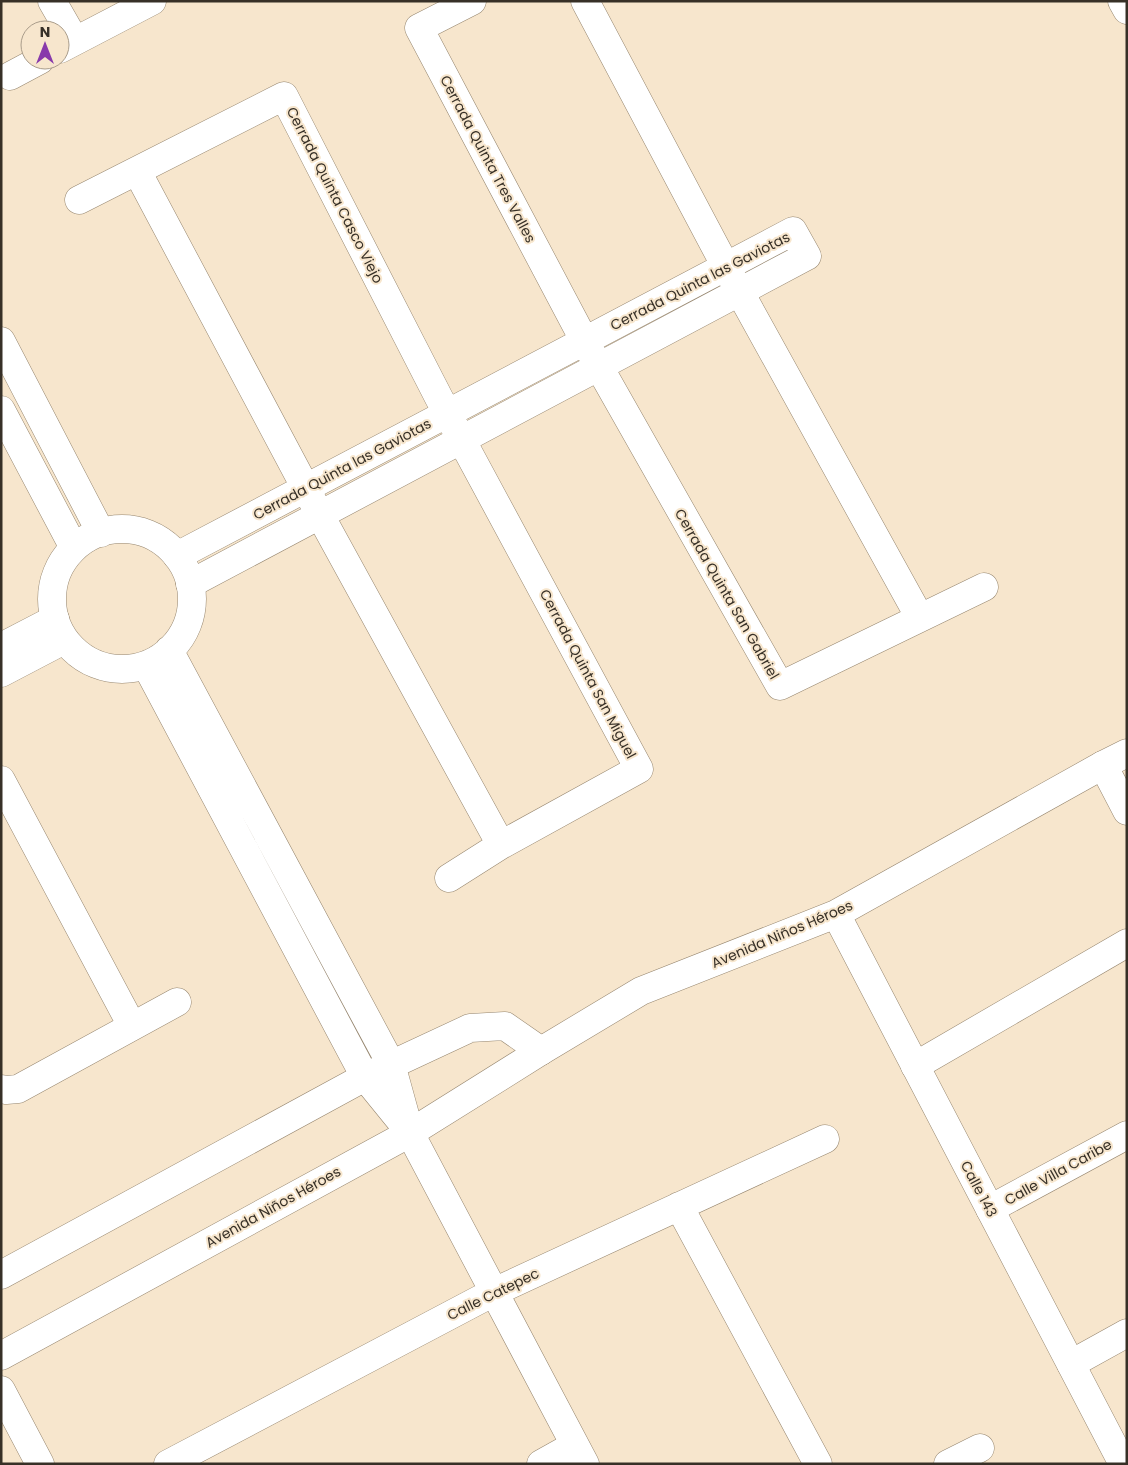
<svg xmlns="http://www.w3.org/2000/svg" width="1128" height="1465" font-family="Poppins,sans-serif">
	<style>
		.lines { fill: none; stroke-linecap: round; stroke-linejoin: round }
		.street-casing { stroke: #96866f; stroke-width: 29 }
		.secondary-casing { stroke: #96866f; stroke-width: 29 }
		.street { stroke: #fff; stroke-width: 28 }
		.secondary { stroke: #fff; stroke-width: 28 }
		.labels { text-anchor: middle; stroke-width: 4; stroke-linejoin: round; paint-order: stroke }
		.street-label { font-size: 14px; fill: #373027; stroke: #f7e6cd }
	</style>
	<rect width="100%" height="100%" fill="#f7e6cd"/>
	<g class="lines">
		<defs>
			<path id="street" d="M52,1L75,41
				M472,1L419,28L585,342L780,686L984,587
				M585,1L726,267L920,618
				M1122,1L1127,10
				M60,49L152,1
				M10,76L40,60
				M137,171L320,515L501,845
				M79,200L284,96L439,398L639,769L501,845L449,878
				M177,556L793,231L807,256L190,584
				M1,647L55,619
				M1,673L64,640
				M1103,765L1127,811
				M1,780L132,1026
				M915,1066L1127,943
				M1,1089L6,1090L18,1089L177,1002
				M410,1133L585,1464
				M679,1206L818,1464
				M990,1209L1127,1135
				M1,1275L365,1077L470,1028L505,1026L541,1051
				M1071,1364L1127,1333
				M1,1390L40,1464
				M168,1464L494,1292L825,1139
				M541,1464L575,1445
				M948,1464L980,1448"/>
			<path id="secondary" d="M1,341L101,533
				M1,410L74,548
				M52 599a70 70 0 1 1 140 0a70 70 0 1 1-140 0Z
				M169,650L391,1064L410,1133
				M146,665L365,1077L404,1125
				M836,914L1123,1464
				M1,1356L410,1133L541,1051L641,991L836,914L1103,765L1127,753"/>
		</defs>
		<use href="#street" class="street-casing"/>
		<use href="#secondary" class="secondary-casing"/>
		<use href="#street" class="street"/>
		<use href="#secondary" class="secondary"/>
	</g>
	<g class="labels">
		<g class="street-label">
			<text transform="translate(488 159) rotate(62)" y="5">Cerrada Quinta Tres Valles</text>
			<text transform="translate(335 195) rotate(63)" y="5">Cerrada Quinta Casco Viejo</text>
			<text transform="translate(700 281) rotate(-27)" y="5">Cerrada Quinta las Gaviotas</text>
			<text transform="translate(342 469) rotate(-28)" y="5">Cerrada Quinta las Gaviotas</text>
			<text transform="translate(727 594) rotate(60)" y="5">Cerrada Quinta San Gabriel</text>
			<text transform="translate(588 674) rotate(62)" y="5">Cerrada Quinta San Miguel</text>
			<text transform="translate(782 934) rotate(-23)" y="5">Avenida Niños Héroes</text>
			<text transform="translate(1058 1172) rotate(-29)" y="5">Calle Villa Caribe</text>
			<text transform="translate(979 1189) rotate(62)" y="5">Calle 143</text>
			<text transform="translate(273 1207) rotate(-29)" y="5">Avenida Niños Héroes</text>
			<text transform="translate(493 1294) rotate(-26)" y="5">Calle Catepec</text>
		</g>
	</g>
	<rect width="1128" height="1465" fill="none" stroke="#373027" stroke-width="5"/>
	<g transform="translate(45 45)"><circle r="24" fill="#f7e6cd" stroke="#aa9d8b"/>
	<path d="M0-4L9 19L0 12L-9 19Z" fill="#883aab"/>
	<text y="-8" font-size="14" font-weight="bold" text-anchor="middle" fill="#373027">N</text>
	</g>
</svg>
